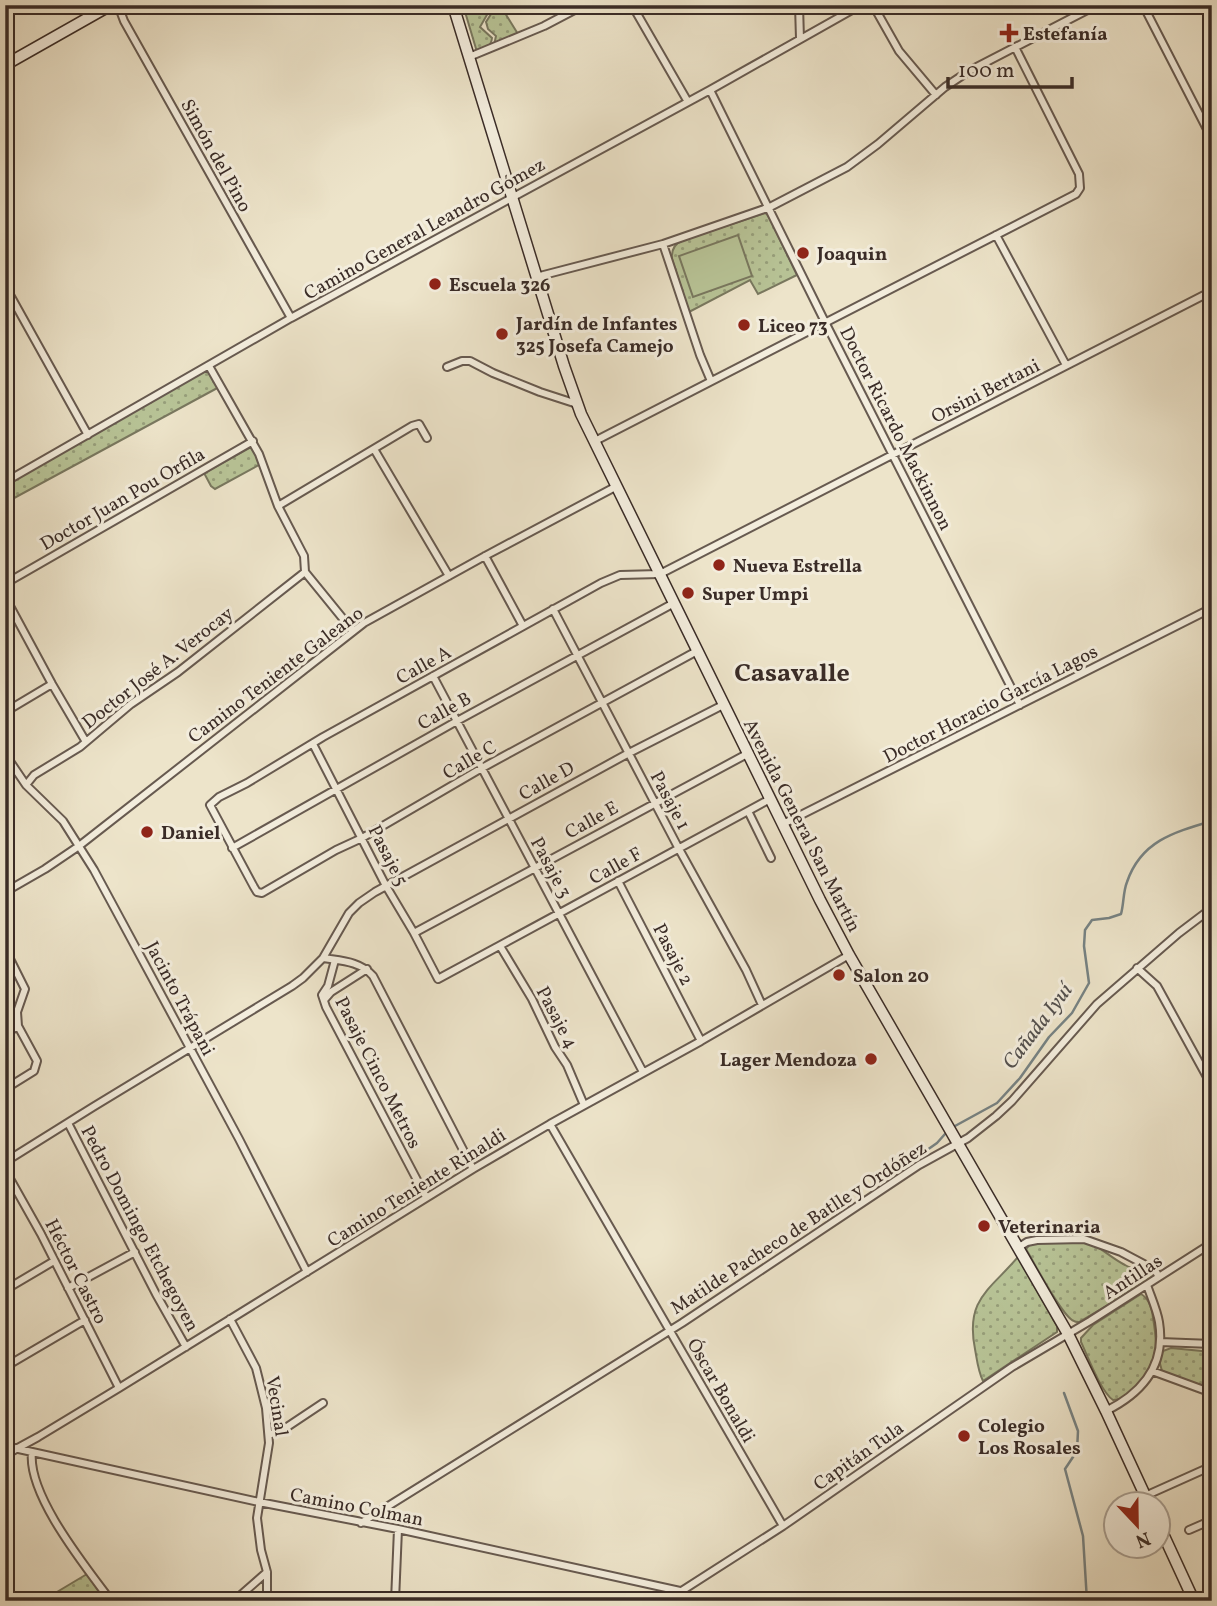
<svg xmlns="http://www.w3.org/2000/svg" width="1217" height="1606" font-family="Vollkorn,serif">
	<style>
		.grass { fill: url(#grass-dots); stroke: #79785f; stroke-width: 2 }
		.pitch { fill: #b8c497; stroke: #79785f; stroke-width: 2 }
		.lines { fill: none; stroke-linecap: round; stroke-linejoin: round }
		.stream { stroke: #768283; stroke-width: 2.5 }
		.street-casing { stroke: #675a50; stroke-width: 10 }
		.secondary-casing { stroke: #3a2c27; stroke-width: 13 }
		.street { stroke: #f3eddd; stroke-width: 6 }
		.secondary { stroke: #f3eddd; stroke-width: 10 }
		.poi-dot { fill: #8f2418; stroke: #f3eddd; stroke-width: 2.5 }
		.labels { text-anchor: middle; stroke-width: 6; stroke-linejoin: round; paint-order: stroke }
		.poi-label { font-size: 19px; font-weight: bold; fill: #3a2c27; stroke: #f3eddd; text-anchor: start }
		.street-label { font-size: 19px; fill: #3a2c27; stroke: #f3eddd }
		.water-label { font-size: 21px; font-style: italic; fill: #53504e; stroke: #f3eddd }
		.district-label { font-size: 26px; font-weight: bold; fill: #3a2c27; stroke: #f3eddd }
	</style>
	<defs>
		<pattern id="grass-dots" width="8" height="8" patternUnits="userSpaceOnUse" patternTransform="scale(1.75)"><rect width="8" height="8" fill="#b8c497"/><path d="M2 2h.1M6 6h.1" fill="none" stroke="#979f7b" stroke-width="1.8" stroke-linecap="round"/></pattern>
	</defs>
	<rect width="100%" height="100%" fill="#ede4ca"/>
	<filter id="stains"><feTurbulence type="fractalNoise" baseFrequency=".00286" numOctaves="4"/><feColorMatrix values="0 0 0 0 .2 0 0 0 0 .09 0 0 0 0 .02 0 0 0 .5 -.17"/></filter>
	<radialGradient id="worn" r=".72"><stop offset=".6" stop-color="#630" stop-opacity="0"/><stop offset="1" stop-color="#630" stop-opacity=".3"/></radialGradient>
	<path class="grass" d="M463,5H488V13L480,27L492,38C491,47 485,49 477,52Z
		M493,5H500L518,34L494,45L496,36L488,29L486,22L493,11Z
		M765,213L767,214L770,219L797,275L758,294L750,280L689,312L672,259C671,250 674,244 683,240Z
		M209,366L221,386L5,503V482Z
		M251,447L259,460V465L215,489L211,486L204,473Z
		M1087,1241C1102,1248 1111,1258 1125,1265C1133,1270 1143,1270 1152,1273L1153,1275L1152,1279L1079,1322C1077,1322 1075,1322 1074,1321C1062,1317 1034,1262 1026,1249L1031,1243Z
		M1018,1257L1057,1326V1332L983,1381C978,1371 977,1360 975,1349C965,1299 990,1290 1018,1257Z
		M1141,1294C1150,1299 1152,1309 1153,1318C1155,1329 1157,1341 1155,1352C1151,1370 1134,1399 1113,1400C1101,1392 1088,1357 1081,1342V1338L1093,1325Z
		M1171,1348L1212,1352V1390L1162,1371L1159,1360L1163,1351Z
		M87,1574L105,1601H42Z"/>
	<path class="pitch" d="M738,235L752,276L693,297L679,256Z"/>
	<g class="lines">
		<path class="stream" d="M955,1126L997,1103L1020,1078L1049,1037L1072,1013L1089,983L1084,946L1085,930L1092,920L1109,918L1121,914C1124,903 1123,892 1127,882C1141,841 1174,832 1212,821
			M910,1162L937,1143L945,1134
			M1064,1393L1078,1431L1077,1451L1065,1469L1083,1536L1087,1601"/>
		<defs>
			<path id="street" d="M118,5L124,21L291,318
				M632,5L688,102
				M799,5L800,39
				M873,5L899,51L936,95
				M1143,5L1212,139
				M469,57L544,26L584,5
				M710,90L825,322L1020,705
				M996,235L1066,365
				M663,244L700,355L711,381
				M536,277L663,244L770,207L847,167L878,144L945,87L969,71L1097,5
				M5,286L88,435
				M209,366L259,454L278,506L304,556L305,572L353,631
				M447,367L462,361H470L493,373L540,392L577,404
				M595,441L1076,194L1080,188L1079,174L1015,47
				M374,449L449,576
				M5,482L291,318L710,90L861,5
				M278,506L412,426L419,424L427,438
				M485,556L523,626
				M5,585L8,582L253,441
				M5,597L52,684L86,742
				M553,609L679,849L746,970L762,1005
				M697,651L482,768L362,838L336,850L262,893L257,892L254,887L210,805L219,797L247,783L323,737L601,583L620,575L660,574L1212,291
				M433,676L643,1072
				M5,712L52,684
				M313,744L386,886L414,933L438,979L770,799
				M5,754L26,785L63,821L94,870L239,1139L307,1272
				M26,785L34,775L80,747L131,704L178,672L305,572
				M748,811L771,858
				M783,824L1212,608
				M232,848L457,721L674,603
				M618,881L701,1041
				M5,892L45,869L79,846L364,623L485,556L617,486
				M414,933L747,754
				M500,946L532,999L555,1047L567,1065L584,1105
				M5,949L25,989L17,1012L18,1026L37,1061L34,1071L5,1089
				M323,958C341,961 360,961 373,976L473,1169
				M335,960L328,986L322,995L326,1007L426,1197
				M1137,968L1157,986L1212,1086
				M324,1000L331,992L367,969
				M5,1034L18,1026
				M68,1123L156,1294L186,1347
				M550,1124L783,1526
				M5,1162L93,1107L292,986L303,978L323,958L349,913L359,903L375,892L629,753L723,705
				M5,1170L41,1234L119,1388
				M1019,1247L1027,1242L1037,1240L1084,1239L1121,1252L1155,1270L1159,1277
				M68,1288L135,1252
				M5,1290L54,1261
				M230,1319L256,1368L266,1408L269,1443L257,1518L261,1550L267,1572V1601
				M1160,1342L1212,1344
				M10,1364L85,1320
				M1152,1371L1212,1393
				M1106,1411C1142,1393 1166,1365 1159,1322C1157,1310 1151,1297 1147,1285
				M269,1435L287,1427L323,1403
				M5,1446L259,1502L398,1529L680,1591L701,1601
				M32,1452C27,1495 86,1567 111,1601
				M5,1455L38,1437L119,1388L473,1169L550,1124L701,1041L849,955
				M1145,1496L1212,1466
				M361,1523L682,1323L919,1165L968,1138L996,1116L1012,1101L1097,1004L1179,933L1212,908
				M1189,1530L1212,1520
				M234,1601L267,1572
				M395,1601L398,1529
				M666,1601L783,1526L1012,1367L1090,1321L1212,1243"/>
			<path id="secondary" d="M453,5L564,366L581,414L820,900L849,955L1068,1334L1106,1411L1149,1504
				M5,65L111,5
				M1158,1523L1194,1601"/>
		</defs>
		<use href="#street" class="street-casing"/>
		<use href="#secondary" class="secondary-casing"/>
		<use href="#street" class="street"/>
		<use href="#secondary" class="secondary"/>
	</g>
	<g class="poi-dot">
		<path d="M1005.5 22.5h7v7h7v7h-7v7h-7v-7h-7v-7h7z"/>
		<circle cx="803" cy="253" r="7"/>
		<circle cx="435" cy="284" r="7"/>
		<circle cx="744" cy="325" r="7"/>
		<circle cx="502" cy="334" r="7"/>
		<circle cx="719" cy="565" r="7"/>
		<circle cx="688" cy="593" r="7"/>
		<circle cx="147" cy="832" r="7"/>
		<circle cx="839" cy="975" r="7"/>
		<circle cx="871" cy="1059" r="7"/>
		<circle cx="984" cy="1226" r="7"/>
		<circle cx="964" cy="1436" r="7"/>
	</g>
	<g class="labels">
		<g class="poi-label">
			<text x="1023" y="40">Estefanía</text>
			<text x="817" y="260">Joaquin</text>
			<text x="449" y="291">Escuela 326</text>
			<text x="516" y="330">Jardín de Infantes<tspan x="516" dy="22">325 Josefa Camejo</tspan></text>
			<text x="758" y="332">Liceo 73</text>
			<text x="733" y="572">Nueva Estrella</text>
			<text x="702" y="600">Super Umpi</text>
			<text x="161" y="839">Daniel</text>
			<text x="853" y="982">Salon 20</text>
			<text x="857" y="1066" text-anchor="end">Lager Mendoza</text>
			<text x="998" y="1233">Veterinaria</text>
			<text x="978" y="1432">Colegio<tspan x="978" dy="22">Los Rosales</tspan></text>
		</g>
		<g class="street-label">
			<text transform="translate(217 155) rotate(61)" y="7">Simón del Pino</text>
			<text transform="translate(424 228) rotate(-29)" y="7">Camino General Leandro Gómez</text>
			<text transform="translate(985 390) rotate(-27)" y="7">Orsini Bertani</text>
			<text transform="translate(897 428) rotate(63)" y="7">Doctor Ricardo Mackinnon</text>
			<text transform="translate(122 498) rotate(-30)" y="7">Doctor Juan Pou Orfila</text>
			<text transform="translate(423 664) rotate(-29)" y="7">Calle A</text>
			<text transform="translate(157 667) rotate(-38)" y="7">Doctor José A. Verocay</text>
			<text transform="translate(275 674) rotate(-37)" y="7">Camino Teniente Galeano</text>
			<text transform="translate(990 703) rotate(-27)" y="7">Doctor Horacio García Lagos</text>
			<text transform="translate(444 710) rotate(-29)" y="7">Calle B</text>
			<text transform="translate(469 759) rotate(-30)" y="7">Calle C</text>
			<text transform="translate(546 780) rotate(-29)" y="7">Calle D</text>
			<text transform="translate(671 800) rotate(62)" y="7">Pasaje 1</text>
			<text transform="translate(591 819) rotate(-29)" y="7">Calle E</text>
			<text transform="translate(803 825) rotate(63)" y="7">Avenida General San Martín</text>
			<text transform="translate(389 855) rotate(63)" y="7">Pasaje 5</text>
			<text transform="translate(615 865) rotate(-29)" y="7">Calle F</text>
			<text transform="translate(552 867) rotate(62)" y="7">Pasaje 3</text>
			<text transform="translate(674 954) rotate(63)" y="7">Pasaje 2</text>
			<text transform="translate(181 998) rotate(62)" y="7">Jacinto Trápani</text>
			<text transform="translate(558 1017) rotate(62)" y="7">Pasaje 4</text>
			<text transform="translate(379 1072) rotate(63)" y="7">Pasaje Cinco Metros</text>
			<text transform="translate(416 1187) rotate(-32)" y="7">Camino Teniente Rinaldi</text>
			<text transform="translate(798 1227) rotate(-33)" y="7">Matilde Pacheco de Batlle y Ordóñez</text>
			<text transform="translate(141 1228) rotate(62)" y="7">Pedro Domingo Etchegoyen</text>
			<text transform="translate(77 1271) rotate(63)" y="7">Héctor Castro</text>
			<text transform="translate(1132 1276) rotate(-33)" y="7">Antillas</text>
			<text transform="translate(722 1390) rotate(60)" y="7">Óscar Bonaldi</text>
			<text transform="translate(278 1406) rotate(81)" y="7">Vecinal</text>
			<text transform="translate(858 1455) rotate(-35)" y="7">Capitán Tula</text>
			<text transform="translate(357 1506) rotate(11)" y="7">Camino Colman</text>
		</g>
		<g class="water-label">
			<text transform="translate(1037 1026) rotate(-53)" y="7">Cañada Iyuí</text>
		</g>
		<g class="district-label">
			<text x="792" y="681">Casavalle</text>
		</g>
	</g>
	<rect width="1217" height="1606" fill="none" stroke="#ede4ca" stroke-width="28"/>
	<rect x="7" y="7" width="1203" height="1592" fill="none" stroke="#3a2c27" stroke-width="3.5"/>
	<rect x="14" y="14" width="1189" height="1578" fill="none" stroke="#3a2c27" stroke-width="2"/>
	<g transform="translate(1137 1525) rotate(158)"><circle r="33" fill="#f3eddd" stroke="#a9a094" stroke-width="2"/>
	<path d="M0-5L12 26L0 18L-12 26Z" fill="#8f2418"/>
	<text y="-10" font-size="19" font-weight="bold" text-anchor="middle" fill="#3a2c27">N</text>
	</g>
	<path d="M948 77v10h124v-10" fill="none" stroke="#3a2c27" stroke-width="3.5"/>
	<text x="958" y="77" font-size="21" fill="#3a2c27" stroke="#f3eddd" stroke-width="5" paint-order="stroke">100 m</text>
	<rect width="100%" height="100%" filter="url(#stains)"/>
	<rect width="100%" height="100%" fill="url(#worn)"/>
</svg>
